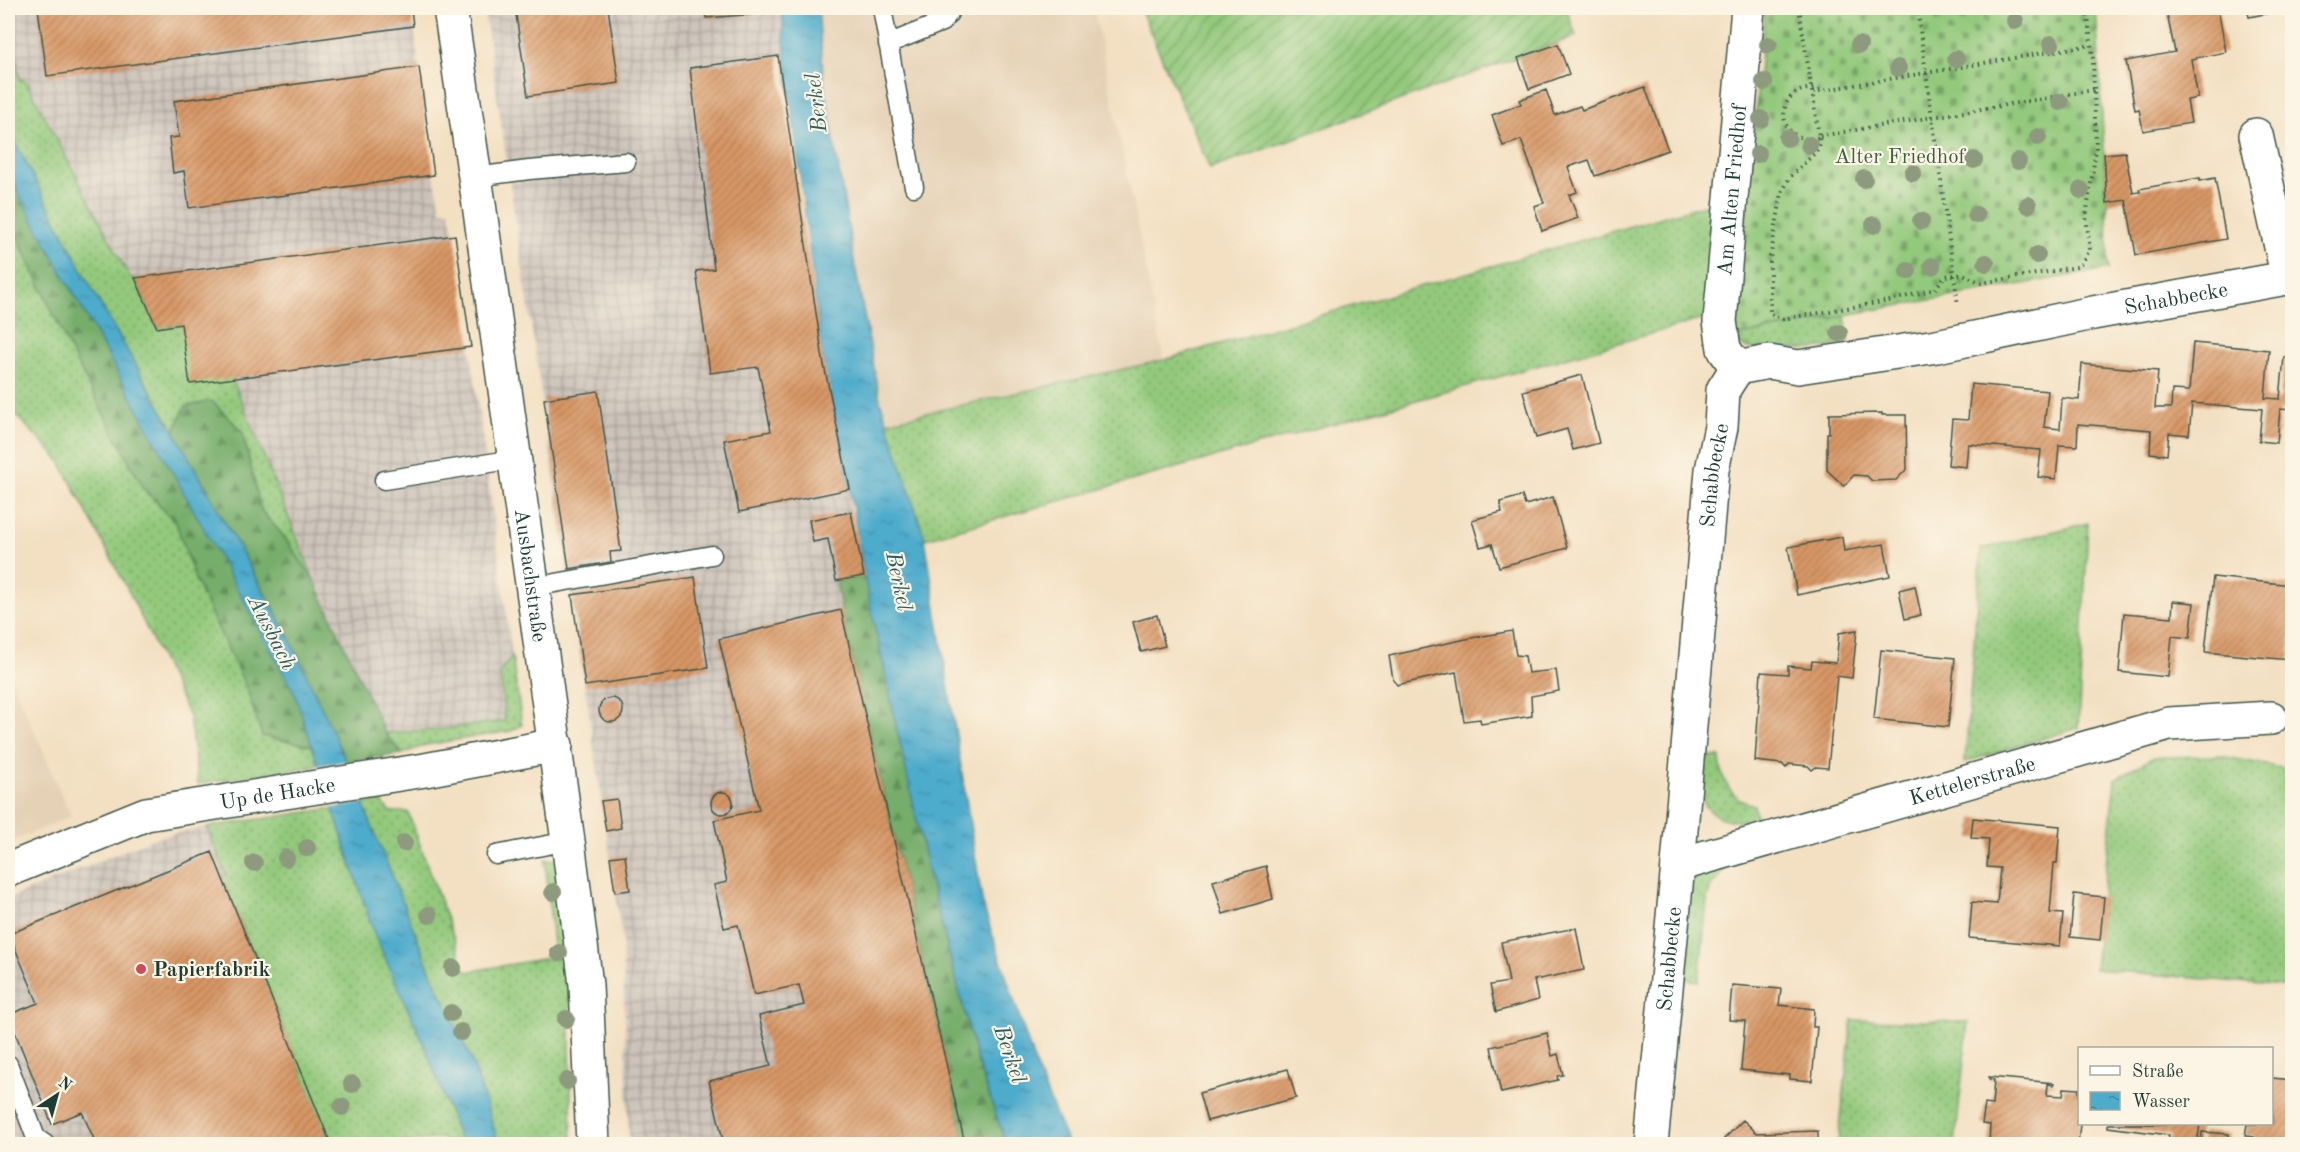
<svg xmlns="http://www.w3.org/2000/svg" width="2300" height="1152" font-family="'Old Standard TT',serif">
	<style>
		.built { fill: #e5d1b6 }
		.industrial { fill: url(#industrial-grid) }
		.grass { fill: url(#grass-dots); stroke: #598358; stroke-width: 1.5 }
		.forest { fill: url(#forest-firs); stroke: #4a7550; stroke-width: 1.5 }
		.cemetery { fill: url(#cemetery-stones); stroke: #598358; stroke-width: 1.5 }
		.garden { fill: url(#garden-furrows); stroke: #598358; stroke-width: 1.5 }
		.water { fill: url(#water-ripples); stroke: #367480; stroke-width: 1.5 }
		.pier { fill: #f3e0c2 }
		.building { fill: url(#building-hatch) }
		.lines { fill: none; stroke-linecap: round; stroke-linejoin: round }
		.lane-casing { stroke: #3f5549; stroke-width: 21 }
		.street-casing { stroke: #3f5549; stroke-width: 36 }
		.path { stroke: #3f5549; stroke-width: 4; stroke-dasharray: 1.5 4.5; stroke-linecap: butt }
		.lane { stroke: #fff; stroke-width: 18 }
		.street { stroke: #fff; stroke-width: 33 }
		.tree { fill: #8e9a7e }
		.poi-dot { fill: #d1495b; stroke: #fcf5e5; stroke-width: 2 }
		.labels { text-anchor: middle; stroke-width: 4.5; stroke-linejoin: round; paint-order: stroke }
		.park-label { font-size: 21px; fill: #3c6046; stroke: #fcf5e5 }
		.street-label { font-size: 21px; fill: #1f3d34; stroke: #fcf5e5 }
		.poi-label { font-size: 21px; font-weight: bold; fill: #1f3d34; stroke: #fcf5e5; text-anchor: start }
		.water-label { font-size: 22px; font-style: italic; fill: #2d5e62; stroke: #fcf5e5 }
	</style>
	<defs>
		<pattern id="industrial-grid" width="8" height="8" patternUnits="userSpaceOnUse" patternTransform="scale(1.5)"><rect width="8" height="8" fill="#ccc2b9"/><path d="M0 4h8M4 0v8" fill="none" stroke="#a59f97"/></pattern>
		<pattern id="grass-dots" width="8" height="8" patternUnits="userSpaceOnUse" patternTransform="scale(1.5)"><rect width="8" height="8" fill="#93c97b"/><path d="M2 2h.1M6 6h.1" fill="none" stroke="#77a466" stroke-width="1.8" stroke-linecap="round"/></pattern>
		<pattern id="forest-firs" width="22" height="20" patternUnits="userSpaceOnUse" patternTransform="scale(1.5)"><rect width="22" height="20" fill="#76ad6b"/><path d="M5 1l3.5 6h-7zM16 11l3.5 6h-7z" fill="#608e59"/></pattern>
		<pattern id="cemetery-stones" width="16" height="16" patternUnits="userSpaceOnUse" patternTransform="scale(1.5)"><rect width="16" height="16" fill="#93c97b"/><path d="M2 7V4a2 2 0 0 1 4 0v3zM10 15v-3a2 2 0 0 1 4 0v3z" fill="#77a466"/></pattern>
		<pattern id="garden-furrows" width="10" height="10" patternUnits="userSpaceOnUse" patternTransform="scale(1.5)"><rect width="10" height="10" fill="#93c97b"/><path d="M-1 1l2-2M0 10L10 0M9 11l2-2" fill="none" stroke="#77a466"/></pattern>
		<pattern id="water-ripples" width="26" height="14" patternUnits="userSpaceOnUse" patternTransform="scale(1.5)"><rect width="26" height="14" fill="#4dabcc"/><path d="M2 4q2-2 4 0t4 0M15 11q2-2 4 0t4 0" fill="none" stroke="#3f8ca6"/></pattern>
		<pattern id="building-hatch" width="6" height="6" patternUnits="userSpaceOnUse" patternTransform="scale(1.5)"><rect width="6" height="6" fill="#d89765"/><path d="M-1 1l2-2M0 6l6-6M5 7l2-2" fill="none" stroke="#af7c54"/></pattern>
	</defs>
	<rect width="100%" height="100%" fill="#fcf5e5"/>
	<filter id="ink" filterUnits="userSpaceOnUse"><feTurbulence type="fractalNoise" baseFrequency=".0167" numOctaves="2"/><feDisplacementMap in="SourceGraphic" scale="12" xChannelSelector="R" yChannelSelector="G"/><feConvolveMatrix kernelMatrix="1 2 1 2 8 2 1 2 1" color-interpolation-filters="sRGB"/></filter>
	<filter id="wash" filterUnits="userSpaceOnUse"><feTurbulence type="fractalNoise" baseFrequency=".008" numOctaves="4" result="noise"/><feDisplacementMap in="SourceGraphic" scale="24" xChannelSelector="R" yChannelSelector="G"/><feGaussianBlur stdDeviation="1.35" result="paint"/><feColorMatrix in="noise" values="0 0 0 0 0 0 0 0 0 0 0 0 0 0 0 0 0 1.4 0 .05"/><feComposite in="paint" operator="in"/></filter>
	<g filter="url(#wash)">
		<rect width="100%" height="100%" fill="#f3e0c2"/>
		<path class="built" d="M818,8H1094L1164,360L886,421L880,400L855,266L824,83Z
			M8,671L71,816L8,843Z"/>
		<path class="industrial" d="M9,8H411L434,175L441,210H449L455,235L512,656L500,672L506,721L437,730L385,733L314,580L233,378L157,328L20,80L13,43Z
			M484,8H782L785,55L778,57L823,360L850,489L851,512L864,576L836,582L841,610L971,1144H629L622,936Z
			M207,827L331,1144H8V899L155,838Z"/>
		<path class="grass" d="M12,43L20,80L26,81L130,278H135L157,328L181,324L232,378L314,580L285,538L261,510L242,431L212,402L186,406L174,431L98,300L16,144L8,122V44Z
			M1718,201L1707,318L925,539L886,422L1164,360Z
			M8,216L71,352L144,489L176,522L196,582L247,689L262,736L313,746L319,766L198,784L189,716L129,592L59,460L8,407Z
			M1845,316L1849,344L1814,349H1754C1745,348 1739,346 1735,337Z
			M2088,523L2078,728L1965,762L1981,549Z
			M512,656L522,725L511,731L426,745L402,754L385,733L437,730L505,721L500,672Z
			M1697,756L1720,757C1721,780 1729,799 1754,805L1757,821C1703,824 1698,804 1697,756Z
			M2221,756L2292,770V987L2095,969L2115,779L2154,757Z
			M381,801L390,812H408L466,972L554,957L545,859L556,860L569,996L572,1144H499L471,1058L432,975L362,804Z
			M333,808L375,936L427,1051L461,1144H450L441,1138L392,1144H331L222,877L226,875L207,827Z
			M1726,868L1711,886L1707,900L1699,981L1676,978L1693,875Z
			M1852,1020L1968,1022L1955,1144H1838Z"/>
		<path class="forest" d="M8,170L294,692L313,746L262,736L247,689L196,582L176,523L144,489L71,352L8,216Z
			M212,401L242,431L261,510L285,538L314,580L385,733L402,754L346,762L289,636L174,431L186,406Z
			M864,576L873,581L928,872L977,1060L1006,1144H965L841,610L836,581Z"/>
		<path class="cemetery" d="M1765,8H2096L2107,203L2108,269L1828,318L1735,337Z"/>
		<path class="garden" d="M1140,8H1566L1576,36L1210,169Z"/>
		<path class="water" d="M782,8H818L824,83L855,266L880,400L925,539L983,906L1036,1067L1068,1144H1006L977,1060L928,872L864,576L850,489L823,360L785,55Z
			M8,122L16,144L98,300L174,431L289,637L345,759L432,975L471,1058L499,1144H461L427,1051L375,936L294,692L22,200L8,170Z"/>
		<path class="pier" d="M349,761L365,803L330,808L316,766Z"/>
		<g id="blocks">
			<path class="building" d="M38,8H411L413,26L47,76Z
				M515,8H608L619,83L528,96Z
				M705,8H770V13L706,18Z
				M2200,8H2218L2226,52L2191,59L2198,98L2187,100L2191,123L2143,131L2139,109L2135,110L2126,61L2175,52L2167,14Z
				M2247,8H2290V9L2249,17Z
				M1558,44L1569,74L1529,89L1518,58Z
				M778,56L823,360L850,489L739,512L724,440L771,431L758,367L710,373L696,271L714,269L690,68Z
				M419,67L434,175L189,208L184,171L173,173L169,138L179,137L174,101Z
				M1645,87L1668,150L1595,176L1589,160L1568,167L1577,192L1569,195L1578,218L1542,231L1534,206L1544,203L1521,140L1503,146L1492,115L1521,104L1519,100L1546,90L1555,115L1580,106L1582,110Z
				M2125,152L2133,193L2140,192L2139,189L2200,178V181L2215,178L2226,239L2136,255L2126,200L2107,203L2104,154Z
				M455,235L471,347L190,384L181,324L157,328L135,278Z
				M2193,343L2269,350L2265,398L2280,399L2284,357L2292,358V410L2280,409L2277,443L2259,441L2262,409L2192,403L2189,435L2169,433L2167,455L2150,453L2151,430L2078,424L2077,446L2059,445L2056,479L2038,477L2041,450L1968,444L1966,467L1948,465L1952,419L1968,420L1971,384L2048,391L2044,427L2060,429L2062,398L2079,400L2082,364L2158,371L2155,408H2171L2172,390L2189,391Z
				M1582,375L1599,443L1573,450L1567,429L1536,438L1523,391Z
				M598,391L621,551L610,552L611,562L569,569L544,399Z
				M1882,413V415H1906L1907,469L1896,480L1872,481L1867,476L1854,475L1844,486L1827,470V433H1829V414Z
				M1522,496L1525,505L1553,497L1567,548L1499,567L1492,544L1480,547L1472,520L1502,512L1500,502Z
				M851,512L864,576L836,581L828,539L813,542L809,520Z
				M1842,537L1844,551L1884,544L1890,576L1797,595L1788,547Z
				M695,577L708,668L585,686L572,595Z
				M2213,577L2292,585L2290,660L2205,652Z
				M1915,586L1921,615L1905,619L1899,590Z
				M2173,601L2194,603L2190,638L2172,636L2168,677L2119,672L2124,613L2172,617Z
				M841,610L885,802L965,1144H724L709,1081L771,1066L759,1016L804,1005L799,985L754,995L738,925L724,928L714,885L727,882L714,820L759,810L719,639Z
				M1157,615L1165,646L1141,652L1133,622Z
				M1857,630L1852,678L1837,676L1828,768L1816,767L1812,770L1808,766L1789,764L1786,768L1782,764L1755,761L1761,672L1788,674V666L1811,668L1812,661L1836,663L1839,633Z
				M1512,631L1516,655L1525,656L1528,673L1556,670L1559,691L1531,696L1532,716L1481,724L1480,719L1464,721L1456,672L1397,685L1393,679L1389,656L1466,639Z
				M1881,650L1955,658L1948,727L1874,719Z
				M599 710a12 12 0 1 1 24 0a12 12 0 1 1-24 0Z
				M711 803a11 11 0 1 1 22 0a11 11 0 1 1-22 0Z
				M617,799L621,828L606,831L601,801Z
				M1973,818L2060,826L2057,863H2054L2050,913L2063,914L2060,946L1969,938L1972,902L1997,904L2000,868L1987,867L1989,839L1971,838Z
				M212,852L222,877L331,1144H96L82,1112L52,1124L8,1015L38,1003L9,934Z
				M625,855L630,890L615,892L610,857Z
				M1266,866L1273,899L1223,914L1213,881Z
				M2074,894L2104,897L2100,940L2070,937Z
				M1576,928L1584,970L1534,980L1538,1000L1496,1012L1490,985L1509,982L1501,942Z
				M1732,985L1781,989L1779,1005L1814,1009L1813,1027H1817L1812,1081L1790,1079V1075L1741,1070L1745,1021L1729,1020Z
				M1547,1033L1552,1056L1558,1054L1563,1075L1557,1076L1558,1080L1501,1093L1491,1047Z
				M1288,1069L1296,1098L1207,1121L1199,1093Z
				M1989,1077L2054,1083L2053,1085L2048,1084L2047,1095L2063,1096L2064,1088L2079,1089L2080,1124L2078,1144H1989L1990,1125L1982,1124L1985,1104L1992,1105L1994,1080L1989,1079Z
				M2272,1078L2292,1080V1144H2254V1137L2245,1136L2247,1124H2272Z
				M1743,1120L1757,1133L1818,1131V1144H1725L1724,1139Z
				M2108,1124H2200L2197,1144H2168L2169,1135L2108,1127Z
				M2202,1132L2229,1134L2228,1144H2201Z"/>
		</g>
	</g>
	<g filter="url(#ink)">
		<use href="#blocks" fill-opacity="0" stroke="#3f5549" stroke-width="1.5"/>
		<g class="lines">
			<defs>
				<path id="lane" d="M882,8L914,187
					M888,44L942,22L949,13L947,8
					M475,177L529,170L626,162
					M384,480L515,459
					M533,587L712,555
					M496,855L568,841
					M8,1064L36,1138L45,1144"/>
				<g id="street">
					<path id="s1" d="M450,8L479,204L568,841L586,985L593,1144"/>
					<path d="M2256,135L2288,278"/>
					<path id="s2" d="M1737,368L1724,349L1720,321L1748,8"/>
					<path id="s3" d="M1678,865L2169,724L2271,718"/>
					<path id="s4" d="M8,870L146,814L425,770L556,745"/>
					<path id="s5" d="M1651,1144L1678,865L1712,470L1721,427L1723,390L1737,368L1769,362L1798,367L1937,346L2093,313L2292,277"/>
				</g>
			</defs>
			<use href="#lane" class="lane-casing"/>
			<use href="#street" class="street-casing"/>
			<path class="path" d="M1799,8L1820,143L1818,150L1790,177L1782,192L1770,259V314L1783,319L1889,301L1935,289L1945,276L1963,274L1981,283L2077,267L2082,263L2090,250L2086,217L2096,149L2093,60L2088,17L2083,8
				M1917,8L1958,305
				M1813,88C1806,89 1800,90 1794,94C1779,105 1781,131 1800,137C1806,140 1813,138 1820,138
				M1813,92L2091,45
				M1820,136L2094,90"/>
			<use href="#lane" class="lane"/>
			<use href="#street" class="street"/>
		</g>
		<g class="tree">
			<circle cx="2015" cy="21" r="9"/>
			<circle cx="2051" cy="44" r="9"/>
			<circle cx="1768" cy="45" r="9"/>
			<circle cx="1859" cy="45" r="9"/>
			<circle cx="1956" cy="59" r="9"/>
			<circle cx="1898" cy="68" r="9"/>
			<circle cx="1764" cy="82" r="9"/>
			<circle cx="2060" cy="102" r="9"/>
			<circle cx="1761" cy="119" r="9"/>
			<circle cx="2038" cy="137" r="9"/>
			<circle cx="1787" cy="138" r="9"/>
			<circle cx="1809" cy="145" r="9"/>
			<circle cx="1758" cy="154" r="9"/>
			<circle cx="1974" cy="160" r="9"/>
			<circle cx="2018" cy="161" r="9"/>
			<circle cx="1913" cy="173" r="9"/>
			<circle cx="1864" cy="179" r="9"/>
			<circle cx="2081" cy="190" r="9"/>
			<circle cx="2028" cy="205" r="9"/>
			<circle cx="1976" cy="215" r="9"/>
			<circle cx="1921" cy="221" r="9"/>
			<circle cx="1874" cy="225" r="9"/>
			<circle cx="2037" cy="255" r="9"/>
			<circle cx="1986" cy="263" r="9"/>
			<circle cx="1932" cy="266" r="9"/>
			<circle cx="1908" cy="271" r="9"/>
			<circle cx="1839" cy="333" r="9"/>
			<circle cx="404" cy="843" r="9"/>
			<circle cx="307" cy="848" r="9"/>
			<circle cx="286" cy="858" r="9"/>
			<circle cx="254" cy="863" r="9"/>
			<circle cx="553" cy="892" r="9"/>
			<circle cx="429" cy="915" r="9"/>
			<circle cx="559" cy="953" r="9"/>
			<circle cx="453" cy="968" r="9"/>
			<circle cx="451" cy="1013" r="9"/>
			<circle cx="566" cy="1019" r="9"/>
			<circle cx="461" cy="1032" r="9"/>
			<circle cx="567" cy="1081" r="9"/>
			<circle cx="352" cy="1084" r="9"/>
			<circle cx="342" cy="1107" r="9"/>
		</g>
	</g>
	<circle class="poi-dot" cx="141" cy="969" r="6"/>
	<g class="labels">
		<g class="park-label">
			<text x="1900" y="163">Alter Friedhof</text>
		</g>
		<g class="street-label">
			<text dy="7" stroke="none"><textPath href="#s2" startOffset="183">Am Alten Friedhof</textPath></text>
			<text dy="7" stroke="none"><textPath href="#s5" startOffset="1230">Schabbecke</textPath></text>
			<text dy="7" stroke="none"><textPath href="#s5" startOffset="672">Schabbecke</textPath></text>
			<text dy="7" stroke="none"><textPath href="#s1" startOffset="573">Ausbachstraße</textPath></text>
			<text dy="7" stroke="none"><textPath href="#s3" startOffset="306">Kettelerstraße</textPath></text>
			<text dy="7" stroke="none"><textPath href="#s4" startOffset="282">Up de Hacke</textPath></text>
			<text dy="7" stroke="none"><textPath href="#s5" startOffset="186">Schabbecke</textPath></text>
		</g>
		<g class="poi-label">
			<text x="153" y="976">Papierfabrik</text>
		</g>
		<g class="water-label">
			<text transform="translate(815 103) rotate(-97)" y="8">Berkel</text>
			<text transform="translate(900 581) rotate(78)" y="8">Berkel</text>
			<text transform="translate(273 632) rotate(63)" y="8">Ausbach</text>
			<text transform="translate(1011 1054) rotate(71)" y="8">Berkel</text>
		</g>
	</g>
	<rect width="2300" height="1152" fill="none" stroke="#fcf5e5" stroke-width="30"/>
	<rect x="2078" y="1047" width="195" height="78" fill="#fcf5e5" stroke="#a4ab9e" stroke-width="1.5"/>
	<rect x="2090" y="1066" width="30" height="9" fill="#ffffff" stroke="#a4ab9e" stroke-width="1.5"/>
	<text x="2132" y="1077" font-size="18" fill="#1f3d34">Straße</text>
	<rect x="2090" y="1092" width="30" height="18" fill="url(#water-ripples)" stroke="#a4ab9e" stroke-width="1.5"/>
	<text x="2132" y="1107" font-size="18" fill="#1f3d34">Wasser</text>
	<g transform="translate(57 1095) rotate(36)" stroke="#fcf5e5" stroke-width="4.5" paint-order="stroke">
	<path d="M0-4.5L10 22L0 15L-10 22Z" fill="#1f3d34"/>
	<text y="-9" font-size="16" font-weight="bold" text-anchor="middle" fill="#1f3d34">N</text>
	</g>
</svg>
